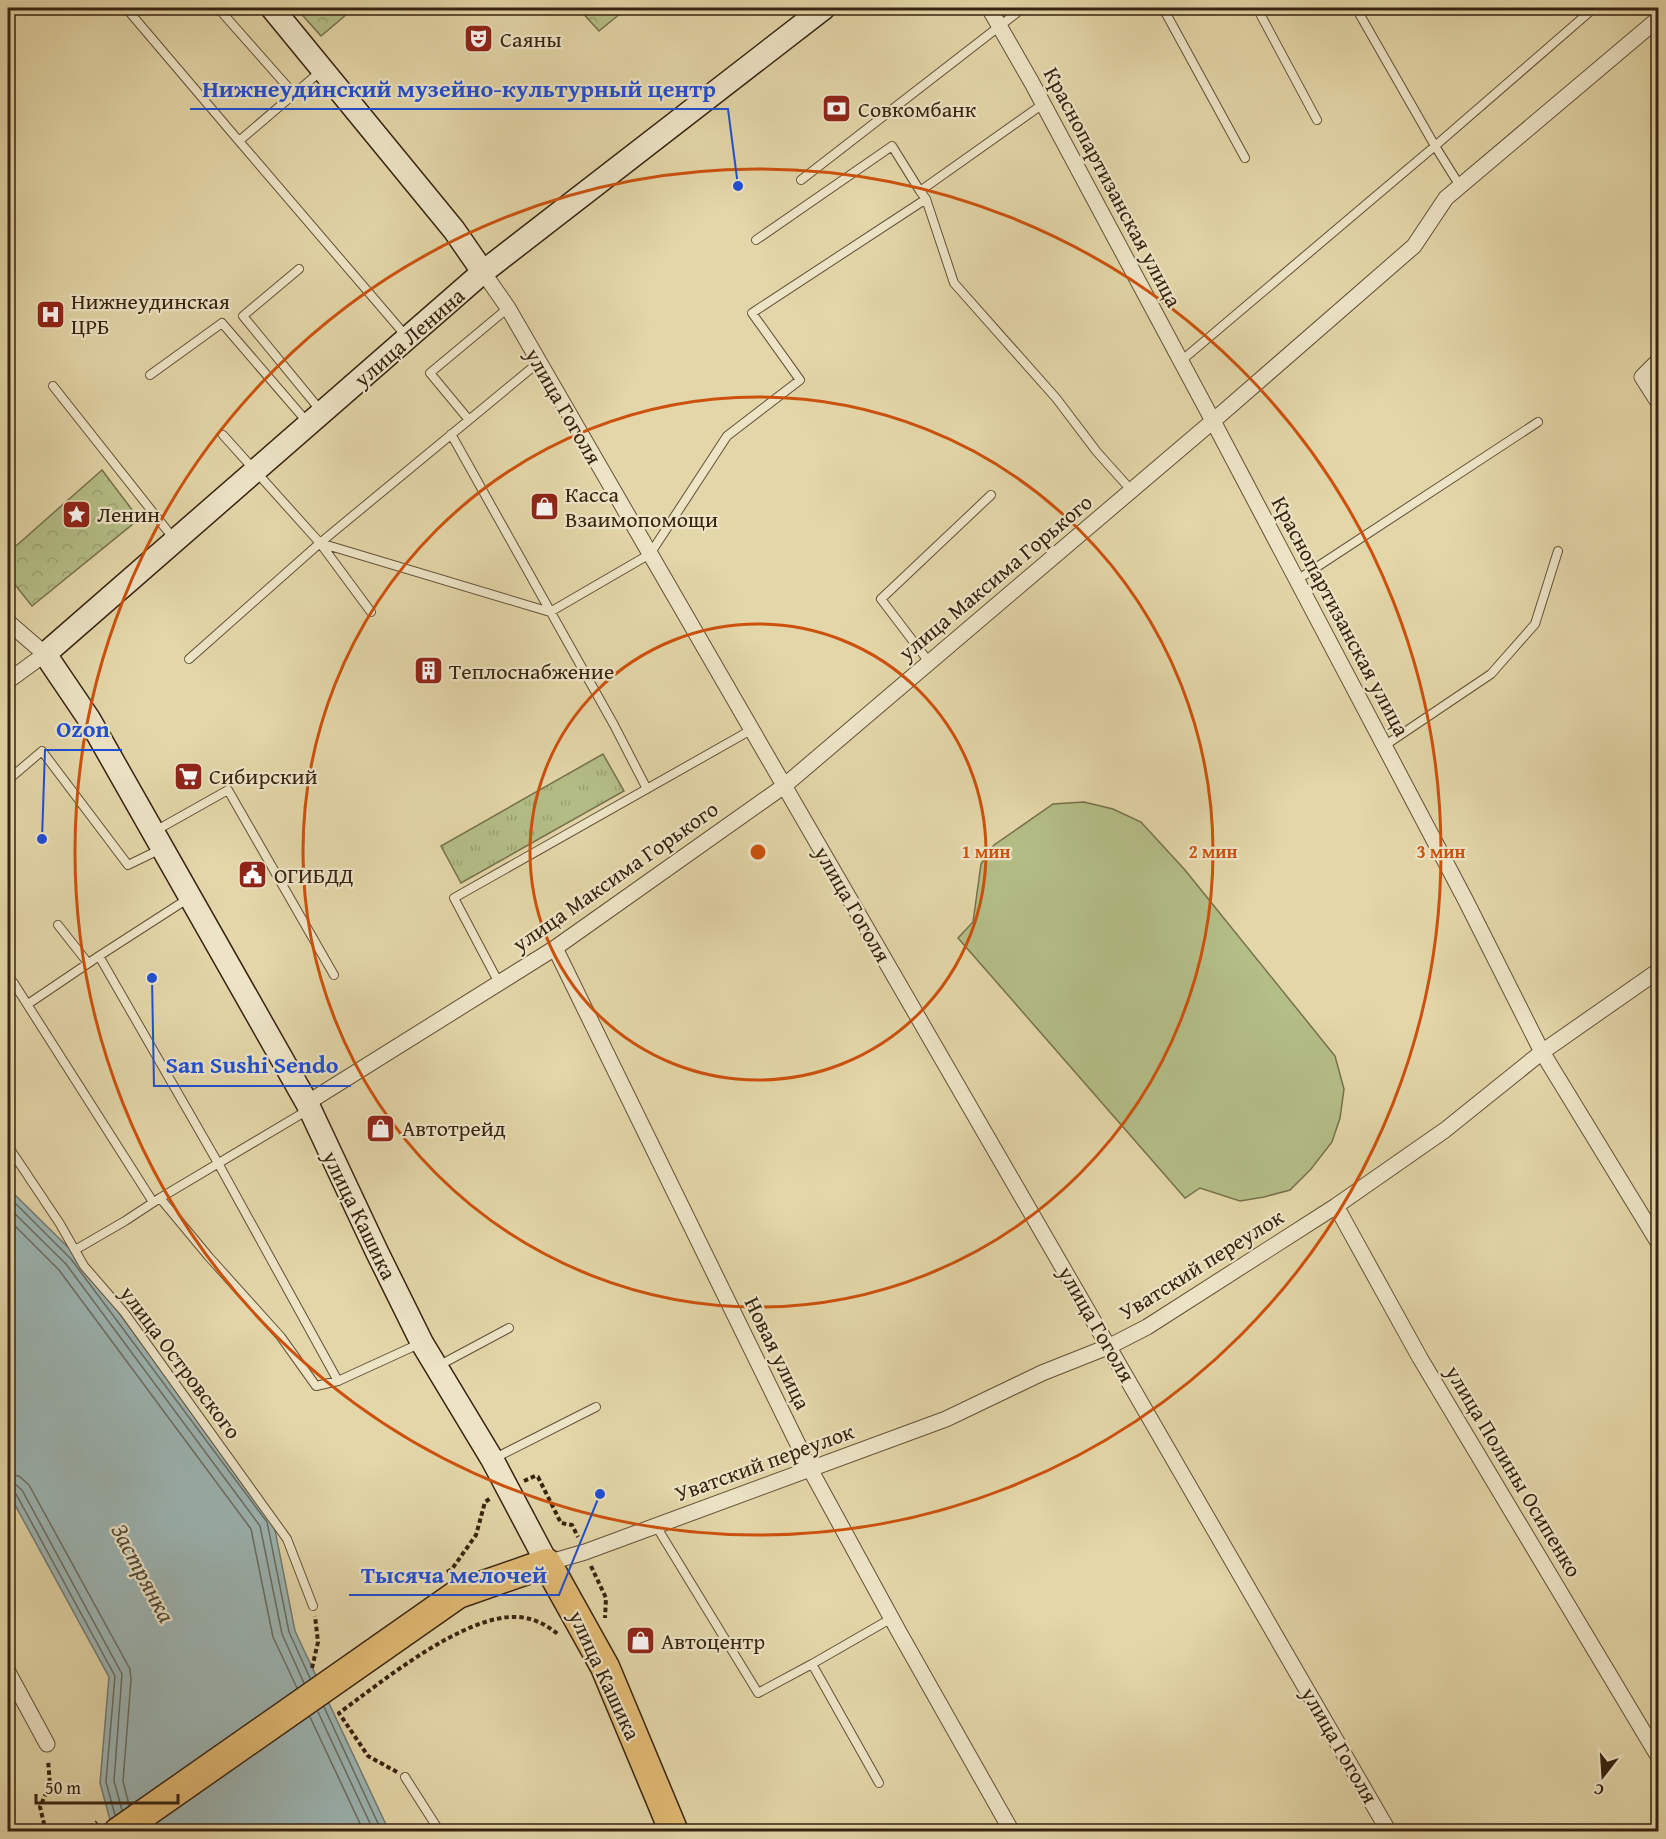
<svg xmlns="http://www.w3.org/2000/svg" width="1666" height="1839" font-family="'Gentium Book Plus',serif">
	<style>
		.grass { fill: url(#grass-tufts); stroke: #76704c; stroke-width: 1.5 }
		.park { fill: url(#park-crowns); stroke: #76704c; stroke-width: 1.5 }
		.pitch { fill: #b4be87; stroke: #76704c; stroke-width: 1.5 }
		.water { fill: #9cb6b5; stroke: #747b73; stroke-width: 1.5 }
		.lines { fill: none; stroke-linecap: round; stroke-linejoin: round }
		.shore { stroke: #6a6c62; stroke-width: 1.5 }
		.lane-casing { stroke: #625036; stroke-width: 10 }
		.street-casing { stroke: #625036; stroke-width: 17 }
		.secondary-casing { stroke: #372310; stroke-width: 25 }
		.highway-casing { stroke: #372310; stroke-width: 31 }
		.path { stroke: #372310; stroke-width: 4; stroke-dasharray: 4.5 3; stroke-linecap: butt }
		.lane { stroke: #ede4c6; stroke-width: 8 }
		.street { stroke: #ede4c6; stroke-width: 15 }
		.secondary { stroke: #ede4c6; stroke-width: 22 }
		.highway { stroke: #e2bb74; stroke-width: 28 }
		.ring { fill: none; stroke: #cd510d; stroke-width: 3 }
		.labels { text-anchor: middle; stroke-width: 4.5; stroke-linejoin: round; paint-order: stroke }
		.poi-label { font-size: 22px; fill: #372310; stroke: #ede4c6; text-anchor: start }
		.street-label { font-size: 22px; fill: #372310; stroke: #ede4c6 }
		.water-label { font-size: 24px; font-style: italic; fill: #504839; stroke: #ede4c6 }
		.centre { fill: #cd510d; stroke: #ede4c6; stroke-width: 3 }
		.ring-label { font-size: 18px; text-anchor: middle; font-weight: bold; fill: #cd510d; stroke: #ede4c6; stroke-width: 4.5; stroke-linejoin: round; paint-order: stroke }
		.leader { fill: none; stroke: #1d4ed8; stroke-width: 2 }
		.callout-dot { fill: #1d4ed8; stroke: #ede4c6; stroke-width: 2 }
		.callout-label { font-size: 24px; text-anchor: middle; font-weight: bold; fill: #1d4ed8; stroke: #ede4c6; stroke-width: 4.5; stroke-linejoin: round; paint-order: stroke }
	</style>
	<defs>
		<pattern id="grass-tufts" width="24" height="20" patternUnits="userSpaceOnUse" patternTransform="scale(1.5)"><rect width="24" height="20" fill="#b4be87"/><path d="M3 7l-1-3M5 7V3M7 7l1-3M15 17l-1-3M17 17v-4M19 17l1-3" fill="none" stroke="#9ba374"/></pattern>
		<pattern id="park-crowns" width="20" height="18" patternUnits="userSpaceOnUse" patternTransform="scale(1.5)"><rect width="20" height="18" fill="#b4be87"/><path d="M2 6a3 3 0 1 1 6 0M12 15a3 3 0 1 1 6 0" fill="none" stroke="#9ba374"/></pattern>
	</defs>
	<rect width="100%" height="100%" fill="#e3d6a8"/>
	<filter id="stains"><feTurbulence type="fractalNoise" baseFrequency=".00333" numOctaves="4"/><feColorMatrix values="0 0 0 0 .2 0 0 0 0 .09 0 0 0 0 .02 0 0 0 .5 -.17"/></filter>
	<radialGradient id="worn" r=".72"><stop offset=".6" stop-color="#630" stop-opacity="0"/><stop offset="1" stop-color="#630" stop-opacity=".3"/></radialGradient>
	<path class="grass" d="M603,754L624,791L461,883L441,846Z"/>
	<path class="park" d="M296,8H354L321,36Z
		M578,8H627L599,31Z
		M102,470L139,519L32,606L8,576V553Z"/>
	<path class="pitch" d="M1084,802L1113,809L1141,822L1185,870L1335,1056L1344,1089L1340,1118L1332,1142L1311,1169L1290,1190L1264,1197L1240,1201L1200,1188L1185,1198L958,938L973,922L981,864L994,845L1053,804Z"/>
	<path class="water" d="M8,1188L76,1255L273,1520L295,1631L389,1831H113L100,1783L109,1677L8,1492Z"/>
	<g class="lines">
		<path class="shore" d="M8,1196L71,1259L267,1522L289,1632L310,1678
			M8,1207L66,1264L260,1526L282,1634L304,1683
			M8,1219L59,1270L251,1529L273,1637L297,1688
			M8,1474L19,1476L29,1485L130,1669L131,1680L123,1781L129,1805
			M8,1483L15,1484L22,1490L122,1674L114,1781L122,1810
			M8,1490L16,1494L115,1676L106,1782L115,1815
			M324,1707L382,1832
			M318,1712L374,1832
			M310,1717L364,1832"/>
		<defs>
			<path id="lane" d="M126,8L239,141L321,71
				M218,8L294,94
				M798,8L807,19
				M1163,8L1245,158
				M1257,8L1317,120
				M1356,8L1435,146L1460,186
				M239,141L406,336
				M801,180L1023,8
				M926,199L954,283L1056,398L1097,452L1131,490
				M756,240L892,146L920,191
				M299,269L243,316L321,411
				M1181,361L1435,146L1594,8
				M150,375L222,323L308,423
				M53,386L174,539
				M469,420L430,373L508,308
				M451,434L614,725L647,789
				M223,435L320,543L539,362
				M320,543L550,612L650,554L727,436L800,380L752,313L926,199L920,191L1043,104
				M320,543L371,612
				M1297,580L1538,422
				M189,659L320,543
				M929,662L881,599L991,495
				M1384,746L1491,674L1535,624L1558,551
				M8,780L42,751L128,865L161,849
				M155,831L228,790L334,975
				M58,925L88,963
				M99,956L189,898
				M499,983L454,898L751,730
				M8,986L13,982L153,1202
				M28,1004L99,956L218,1163L338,1381
				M8,1146L60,1224L84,1266L124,1312L287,1539L313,1606
				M160,1198L308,1110
				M75,1250L125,1221L160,1198L209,1257L281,1337L316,1386L338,1381L421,1343
				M438,1366L509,1328
				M493,1459L596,1407
				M656,1526L758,1693L812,1664
				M405,1777L440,1832
				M879,1783L812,1664L892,1618"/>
			<path id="street" d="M989,8L1032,83L1213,421L1465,899L1542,1052L1658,1242
				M483,272L508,308L1389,1832
				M1658,361L1642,377L1658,402
				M8,622L45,654L8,681
				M555,948L810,1469L899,1632L1012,1832
				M307,1103L555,948L784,786L1213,421L1414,246L1446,198L1658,19
				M1336,1206L1420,1358L1658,1756
				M547,1563L585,1552L946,1419L1042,1373L1110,1346L1147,1327L1336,1206L1445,1130L1542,1052L1658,971
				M8,1672L47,1744"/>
			<path id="secondary" d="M272,8L454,230L483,272
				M547,1563L492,1459L422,1343L377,1252L307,1103L89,719L45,654L483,272L824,8"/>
			<path id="highway" d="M118,1832L458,1594L547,1563L605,1667L674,1832"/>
		</defs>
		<use href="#lane" class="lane-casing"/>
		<use href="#street" class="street-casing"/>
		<use href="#secondary" class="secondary-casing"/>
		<use href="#highway" class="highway-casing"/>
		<path class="path" d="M524,1481L535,1476L538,1477L561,1523L572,1525L578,1537
			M591,1566L606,1598L605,1618
			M447,1572L452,1569L476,1535L485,1502L491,1498
			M312,1668L318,1642L315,1616
			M397,1772L368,1756L339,1713C383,1681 464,1614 518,1617C534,1618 547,1625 559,1635
			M46,1832L40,1807L50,1784L48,1760
			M84,1832L97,1822"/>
		<use href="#lane" class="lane"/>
		<use href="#street" class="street"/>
		<use href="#secondary" class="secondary"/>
		<use href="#highway" class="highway"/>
	</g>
	<g class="ring">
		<circle cx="758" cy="852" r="228"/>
		<circle cx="758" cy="852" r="455"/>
		<circle cx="758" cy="852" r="683"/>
	</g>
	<defs>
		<symbol id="theatre-square" viewBox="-11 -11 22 22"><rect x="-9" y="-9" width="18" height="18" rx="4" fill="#8f2418" stroke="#ede4c6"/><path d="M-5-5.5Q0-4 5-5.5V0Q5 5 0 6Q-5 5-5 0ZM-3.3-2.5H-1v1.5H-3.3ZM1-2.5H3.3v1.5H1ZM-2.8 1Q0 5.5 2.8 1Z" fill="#fff"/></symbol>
		<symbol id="bank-square" viewBox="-11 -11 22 22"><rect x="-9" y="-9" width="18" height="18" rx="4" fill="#8f2418" stroke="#ede4c6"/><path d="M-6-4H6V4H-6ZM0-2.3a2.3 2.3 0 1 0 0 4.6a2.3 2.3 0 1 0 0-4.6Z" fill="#fff"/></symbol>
		<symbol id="hospital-square" viewBox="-11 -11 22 22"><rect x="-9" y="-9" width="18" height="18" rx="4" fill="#8f2418" stroke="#ede4c6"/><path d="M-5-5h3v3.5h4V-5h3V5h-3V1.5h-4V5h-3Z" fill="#fff"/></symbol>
		<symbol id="shop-square" viewBox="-11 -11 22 22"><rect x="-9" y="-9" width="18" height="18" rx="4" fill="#8f2418" stroke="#ede4c6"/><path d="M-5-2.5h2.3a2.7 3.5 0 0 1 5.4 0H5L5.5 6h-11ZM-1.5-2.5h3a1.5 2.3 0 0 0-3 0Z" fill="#fff"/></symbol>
		<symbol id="sight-square" viewBox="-11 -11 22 22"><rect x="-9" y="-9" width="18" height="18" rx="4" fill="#8f2418" stroke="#ede4c6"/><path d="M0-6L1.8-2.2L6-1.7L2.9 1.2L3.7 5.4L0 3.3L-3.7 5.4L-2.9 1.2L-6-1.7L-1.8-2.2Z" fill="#fff"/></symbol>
		<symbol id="building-square" viewBox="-11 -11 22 22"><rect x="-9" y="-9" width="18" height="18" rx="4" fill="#8f2418" stroke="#ede4c6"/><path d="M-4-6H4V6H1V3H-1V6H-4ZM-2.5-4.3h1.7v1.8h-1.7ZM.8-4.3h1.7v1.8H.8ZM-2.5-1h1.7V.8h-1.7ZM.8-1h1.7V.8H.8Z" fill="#fff"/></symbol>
		<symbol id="supermarket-square" viewBox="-11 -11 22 22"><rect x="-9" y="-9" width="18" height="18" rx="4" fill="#8f2418" stroke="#ede4c6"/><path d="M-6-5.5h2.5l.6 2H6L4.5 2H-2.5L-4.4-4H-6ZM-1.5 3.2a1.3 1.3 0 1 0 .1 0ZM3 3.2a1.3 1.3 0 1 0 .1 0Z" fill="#fff"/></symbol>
		<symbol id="civic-square" viewBox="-11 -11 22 22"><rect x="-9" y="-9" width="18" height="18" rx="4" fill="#8f2418" stroke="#ede4c6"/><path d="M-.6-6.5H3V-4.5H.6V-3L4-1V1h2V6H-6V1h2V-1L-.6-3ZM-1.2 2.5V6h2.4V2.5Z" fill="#fff"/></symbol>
	</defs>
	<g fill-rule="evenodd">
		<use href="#theatre-square" x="462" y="22" width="33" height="33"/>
		<use href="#bank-square" x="820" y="92" width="33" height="33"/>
		<use href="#hospital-square" x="34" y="298" width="33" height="33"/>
		<use href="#shop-square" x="528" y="490" width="33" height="33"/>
		<use href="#sight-square" x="60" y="498" width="33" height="33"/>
		<use href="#building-square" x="412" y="654" width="33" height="33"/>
		<use href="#supermarket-square" x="172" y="760" width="33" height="33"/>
		<use href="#civic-square" x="236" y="858" width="33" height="33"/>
		<use href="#shop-square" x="364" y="1112" width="33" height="33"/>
		<use href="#shop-square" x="624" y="1624" width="33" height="33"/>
	</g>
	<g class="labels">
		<g class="poi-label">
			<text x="500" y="47">Саяны</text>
			<text x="858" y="117">Совкомбанк</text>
			<text x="71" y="309">Нижнеудинская<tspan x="71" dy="25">ЦРБ</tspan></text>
			<text x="565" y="502">Касса<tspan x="565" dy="25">Взаимопомощи</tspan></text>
			<text x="97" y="522">Ленин</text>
			<text x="449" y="679">Теплоснабжение</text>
			<text x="209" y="784">Сибирский</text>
			<text x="274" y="883">ОГИБДД</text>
			<text x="402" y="1136">Автотрейд</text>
			<text x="661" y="1649">Автоцентр</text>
		</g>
		<g class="street-label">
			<text transform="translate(1113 187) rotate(62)" y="8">Краснопартизанская улица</text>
			<text transform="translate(409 337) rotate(-41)" y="8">улица Ленина</text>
			<text transform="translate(564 406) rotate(60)" y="8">улица Гоголя</text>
			<text transform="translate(995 577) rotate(-40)" y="8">улица Максима Горького</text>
			<text transform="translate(1341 616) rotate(62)" y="8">Краснопартизанская улица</text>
			<text transform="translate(615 876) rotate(-35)" y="8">улица Максима Горького</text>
			<text transform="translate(853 904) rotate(60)" y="8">улица Гоголя</text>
			<text transform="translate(360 1215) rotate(64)" y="8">улица Кашика</text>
			<text transform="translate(1201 1264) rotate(-32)" y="8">Уватский переулок</text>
			<text transform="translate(1097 1324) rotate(60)" y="8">улица Гоголя</text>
			<text transform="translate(778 1353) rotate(64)" y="8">Новая улица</text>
			<text transform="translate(181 1362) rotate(53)" y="8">улица Островского</text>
			<text transform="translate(764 1462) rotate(-20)" y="8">Уватский переулок</text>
			<text transform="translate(1514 1471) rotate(59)" y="8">улица Полины Осипенко</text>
			<text transform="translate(605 1675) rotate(65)" y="8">улица Кашика</text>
			<text transform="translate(1340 1745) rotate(60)" y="8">улица Гоголя</text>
		</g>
		<g class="water-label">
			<text transform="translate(143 1573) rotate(62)" y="8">Застрянка</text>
		</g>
	</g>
	<circle cx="758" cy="852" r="9" class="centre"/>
	<g class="ring-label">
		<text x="986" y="858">1 мин</text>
		<text x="1213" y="858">2 мин</text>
		<text x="1441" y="858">3 мин</text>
	</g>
	<path class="leader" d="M738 186L728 109H190M42 839L45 750H122M152 978L154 1086H351M600 1494L559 1595H349"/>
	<g class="callout-dot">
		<circle cx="738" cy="186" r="6"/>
		<circle cx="42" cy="839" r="6"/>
		<circle cx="152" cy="978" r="6"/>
		<circle cx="600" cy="1494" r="6"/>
	</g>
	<g class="callout-label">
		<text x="459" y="97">Нижнеудинский музейно-культурный центр</text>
		<text x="83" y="737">Ozon</text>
		<text x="252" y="1073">San Sushi Sendo</text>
		<text x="454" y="1583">Тысяча мелочей</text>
	</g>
	<rect width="1666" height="1839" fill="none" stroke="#e3d6a8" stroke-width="30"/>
	<rect x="9" y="9" width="1648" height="1821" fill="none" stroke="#372310" stroke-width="3"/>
	<rect x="15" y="15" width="1636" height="1809" fill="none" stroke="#372310" stroke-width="1.5"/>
	<g transform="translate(1603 1776) rotate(197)" stroke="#ede4c6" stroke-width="4.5" paint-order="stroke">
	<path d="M0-4.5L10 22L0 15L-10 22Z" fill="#372310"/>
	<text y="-9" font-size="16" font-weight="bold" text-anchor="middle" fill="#372310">С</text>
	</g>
	<path d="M36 1794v9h142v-9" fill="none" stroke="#372310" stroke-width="3"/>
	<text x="45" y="1794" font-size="18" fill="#372310" stroke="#ede4c6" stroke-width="4.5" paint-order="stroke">50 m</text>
	<rect width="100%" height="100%" filter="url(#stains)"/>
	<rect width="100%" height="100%" fill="url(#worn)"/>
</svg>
